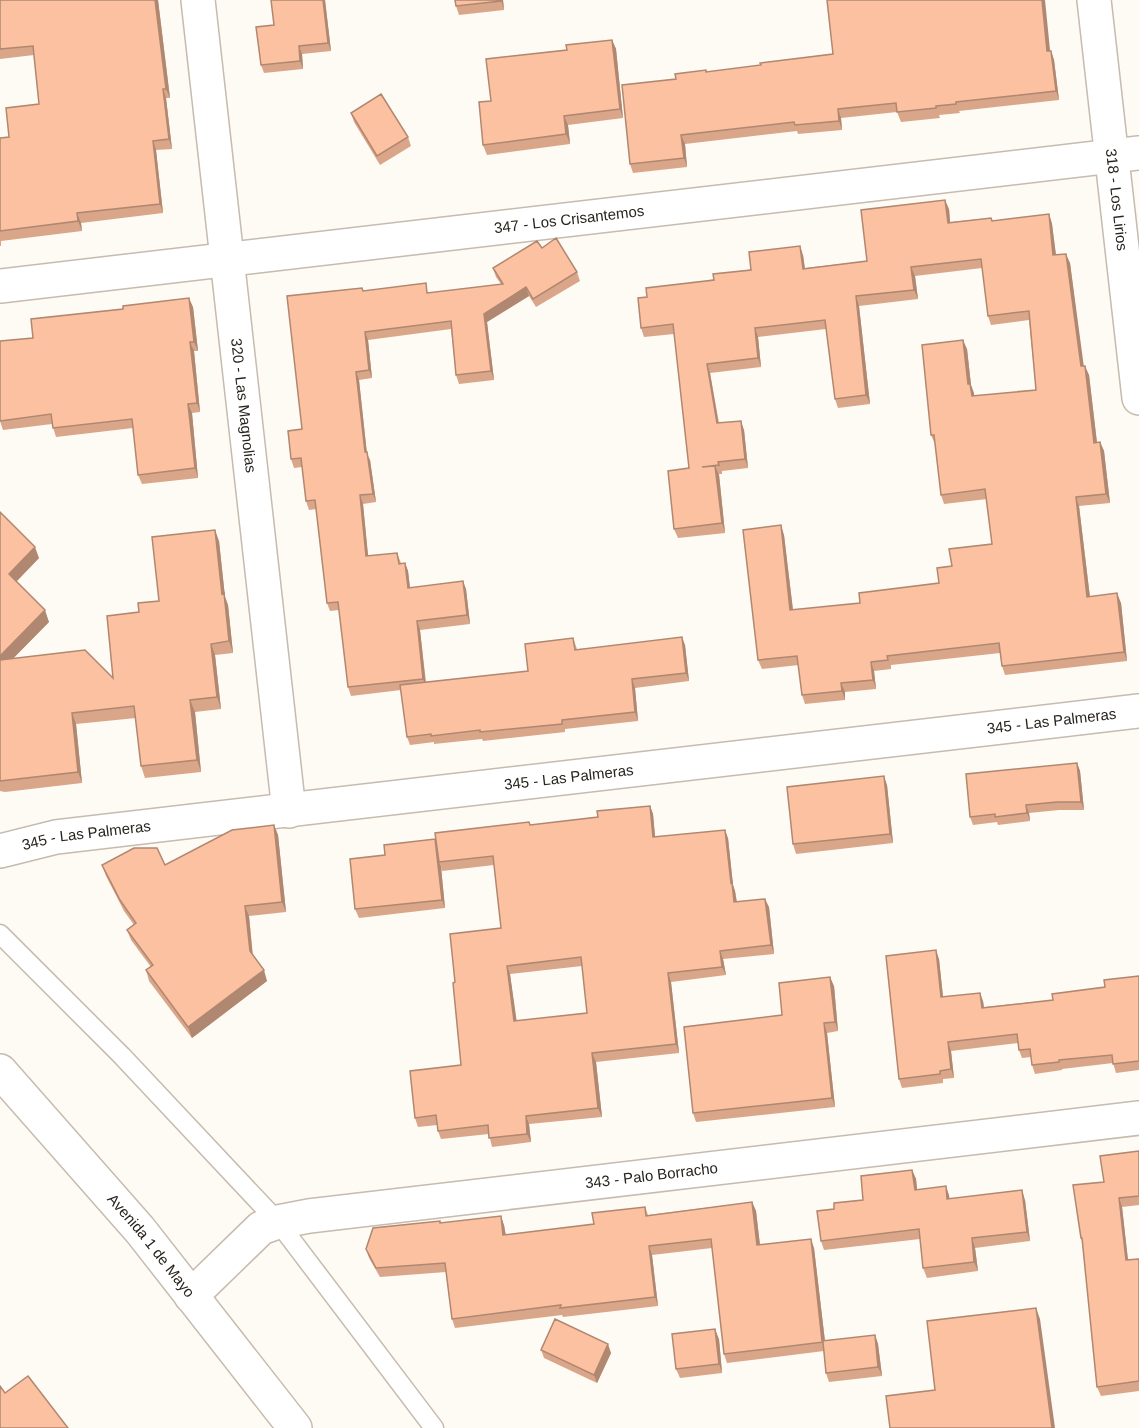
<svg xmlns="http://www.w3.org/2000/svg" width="1139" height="1428" font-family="Helvetica,sans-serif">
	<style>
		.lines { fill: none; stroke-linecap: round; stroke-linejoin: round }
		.service-casing { stroke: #c6bbae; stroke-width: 21 }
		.minor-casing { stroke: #c6bbae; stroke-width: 36 }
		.secondary-casing { stroke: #c6bbae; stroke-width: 36 }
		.service { stroke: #fff; stroke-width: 18 }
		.minor { stroke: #fff; stroke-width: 33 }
		.secondary { stroke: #fff; stroke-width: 33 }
		.wall { fill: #d9a68a; fill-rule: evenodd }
		.shaded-wall { fill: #b08770 }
		.building { fill: #fcc1a0; stroke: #b08770; stroke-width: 1.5; fill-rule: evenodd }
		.labels { text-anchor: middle; stroke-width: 4.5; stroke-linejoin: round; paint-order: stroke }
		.street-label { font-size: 15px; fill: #27231e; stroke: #fff }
	</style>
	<rect width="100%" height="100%" fill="#fefaf4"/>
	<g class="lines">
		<defs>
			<path id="service" d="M0,934L122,1056L278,1222L434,1428"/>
			<g id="minor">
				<path id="s1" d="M198,0L289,811"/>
				<path id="s2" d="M1094,0L1139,398"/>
				<path id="s3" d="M0,286L1139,153"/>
				<path id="s4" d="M0,851L56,837L1139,711"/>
				<path id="s5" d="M191,1296L261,1228L278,1222L309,1216L1139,1118"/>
			</g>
			<g id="secondary">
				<path id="s6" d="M0,1071L140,1230L295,1428"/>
			</g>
		</defs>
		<use href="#service" class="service-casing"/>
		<use href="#minor" class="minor-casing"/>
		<use href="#secondary" class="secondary-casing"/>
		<use href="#service" class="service"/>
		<use href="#minor" class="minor"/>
		<use href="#secondary" class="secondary"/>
	</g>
	<path class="wall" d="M0,0H158L170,98H166L172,149L156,150L163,213L81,223L82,231L1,241V246H0V138L9,137L39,104L34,55L0,59Z
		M271,0H325L331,51L302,54L303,69L264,73L261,65L274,25Z
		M455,0H503L504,10L459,15L456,6Z
		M612,40L616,49L623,118L568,125L570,144L487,155L483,145L491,101L567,50Z
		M1051,51L1054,60L1059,100L959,111L960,113L939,115L940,118L901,122L897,112L841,118L842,130L798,134L797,131L685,144L687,167L633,173L630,164L676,79L707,72Z
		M351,113L408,137L411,146L380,165L354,122Z
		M949,209L950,222L991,218L992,221L1049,214L1052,224L1056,255L1070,263L1083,366L1089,375L1097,442H1100L1104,451L1110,503L1079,506L1090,597L1121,603L1127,661L1005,675L1002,666L1000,653L891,665V669L874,671L876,689L845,692V700L805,704L802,695L799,665L762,669L758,660L784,535L793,610L860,603L939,583L952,566L992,544L987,499L944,504L941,495L935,444L931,435L967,349L971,385L974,396L1036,390L1029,320L991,325L988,316L982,268L915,276L918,299L859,306L870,404L838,408L835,399L826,329L758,337L761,367L710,373L719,423L744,430L748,468L722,471V474H719L725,533L678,538L674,529L689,468L674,334L644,337L641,328L647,297L803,255L805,268L867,261Z
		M542,248L577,272L580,281L536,307L529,296L487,322L494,380L459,384L456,375L451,329L368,340L372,378L359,380L367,454L370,460L376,502L363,504L368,556L397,553L401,563H405L408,571L410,588L466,589L470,624L420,630L426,682L528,671L573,638L577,649L685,645L689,681L635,688L638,721L565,729V732L483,741L482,739L434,744V742L410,745L407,737L401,690L351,696L348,687L339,610L330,611L327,603L316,509L309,510L306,501L302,467L294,468L291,459L302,429L364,291L429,292V293L501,284L496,277L493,268Z
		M193,307L198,351H194L200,412L192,413L198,478L142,484L138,475L133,428L56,437L52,424L3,430L0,421L33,338Z
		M0,512L39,558L16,582L49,622L13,658L113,678L139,612L159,601L219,541L225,597L228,605L233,653L215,655L221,709L195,712L201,772L145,778L141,766L136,718L76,724L82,783L5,792L0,791Z
		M1077,763L1080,771L1084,810H1059L1029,813L1030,821L998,825L997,822L973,825L970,817Z
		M887,785L893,843L796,854L793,844Z
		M650,806L653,814L655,837L728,838L733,885L735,891L737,902L769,907L774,954L723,959L726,975L671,982L679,1053L596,1062L602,1117L529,1124L531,1142L492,1147L489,1134L441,1139L438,1131L437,1125L418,1127L415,1118L461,1065L455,982L501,928L494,865L442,871L441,867L445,908L359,918L355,909L385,855L435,839L530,825L598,817ZM582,966L587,1013L516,1021L510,974Z
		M274,825L278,835L286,912L249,916L253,955L267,981L192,1038L149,981L146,970L151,967L131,940L127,930L134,925L124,911L106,876L102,865H165Z
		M939,959L943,997L983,1001L984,1007L1053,1000L1105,987L1139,976V1070L1116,1073L1113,1063L1062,1069V1070L1035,1074L1032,1065L1031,1057L1022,1058L1019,1050L1018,1043L951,1051L954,1078L943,1079V1083L902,1088L899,1079Z
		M834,986L838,1031L827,1033L835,1107L696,1122L693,1113L782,1015Z
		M1139,1151V1205L1122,1207L1128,1260L1139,1259V1391L1101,1396L1097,1387L1083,1244L1081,1238L1104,1182Z
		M912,1170L916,1179L917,1189L949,1195V1199L1025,1200L1030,1241L975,1248L978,1271L927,1278L923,1268L920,1239L824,1250L821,1241L834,1209L863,1200Z
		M752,1202L756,1211L760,1245L814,1248L825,1341L875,1335L878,1344L882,1376L829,1382L826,1373L824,1351L727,1363L724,1354L712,1248L652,1255L658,1306L563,1317L562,1315L455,1328L452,1319L446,1272L380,1277L369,1258L366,1249L440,1223L504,1225L506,1235L594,1224L645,1207L648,1215Z
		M719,1339L722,1373L680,1378L676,1369Z
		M541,1350L611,1353L597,1383L544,1358Z"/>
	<path class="shaded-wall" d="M155,0H158L170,98L166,89Z
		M323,0H325L331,51L328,43Z
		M501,0H503L504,10Z
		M1042,0H1045L1051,60L1047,51Z
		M612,40L616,49L623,118L620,109Z
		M299,46L302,54L303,69L300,61Z
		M1051,51L1054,60L1059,100L1056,91Z
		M163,89L166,98L172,149L169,139Z
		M838,109L841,118L842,130L839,121Z
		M564,116L568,125L570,144L566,134Z
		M681,135L685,144L687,167L684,158Z
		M153,141L156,150L163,213L160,204Z
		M945,200L949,209L951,232L948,223Z
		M77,213L81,223L82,231L78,221Z
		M1049,214L1052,224L1057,264L1053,255Z
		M800,246L803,255L806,278L803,269Z
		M1066,254L1070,263L1085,375L1081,366Z
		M911,267L915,276L918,299L914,290Z
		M526,287L529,296L487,322L494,380L491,371L484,314Z
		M856,296L859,306L870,404L866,395Z
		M189,298L193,307L198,351L194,342Z
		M755,328L758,337L761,367L758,358Z
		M365,332L368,340L372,378L369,370Z
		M963,340L967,349L971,385L974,393L975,406L968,384Z
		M190,342L194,351L200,412L197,403Z
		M707,364L710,373L720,432L717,423Z
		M1085,366L1089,375L1098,452L1094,443Z
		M356,372L359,380L367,454L370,460L376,502L373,494L365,452Z
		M188,404L192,413L198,478L195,468Z
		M741,421L744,430L748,468L745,459Z
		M1100,442L1104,451L1110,503L1106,494Z
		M715,466L719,475L725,533L722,523Z
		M360,495L363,504L369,565L366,556Z
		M1076,497L1079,506L1091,606L1087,597Z
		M781,525L784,535L794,619L790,610Z
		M215,530L219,541L225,597L228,605L233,653L229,641L222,594Z
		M35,547L39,558L13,585L9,574Z
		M405,563L408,571L411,596L408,588Z
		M463,581L466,589L470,624L467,615Z
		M1117,593L1121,603L1127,661L1124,652Z
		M45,610L49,622L0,672V656Z
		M417,621L420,630L426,687L423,679Z
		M682,637L685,645L689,681L686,673Z
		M211,644L215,655L221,709L217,697Z
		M871,662L874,671L876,689L873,680Z
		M632,679L635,688L638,721L635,712Z
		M841,683L845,692V700L842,691Z
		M190,700L195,712L201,772L197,760Z
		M72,713L76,724L82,783L78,772Z
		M1077,763L1080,771L1084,810L1081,802Z
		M884,776L887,785L893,843L890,834Z
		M1026,805L1029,813L1030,821L1027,813Z
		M650,806L653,814L656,846L653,837Z
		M274,825L278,835L286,912L282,902Z
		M725,830L728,838L733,885L735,891L738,911L734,902L731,883Z
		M435,839L439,862L441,867L445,908L442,900Z
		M765,899L769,907L774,954L771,945Z
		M245,906L249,916L253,961L250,951Z
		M936,950L939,959L944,1006L941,997Z
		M720,951L723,959L726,975L722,967Z
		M507,966L510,974L518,1030L514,1021Z
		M264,970L267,981L192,1038L188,1027Z
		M668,973L671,982L679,1053L676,1044Z
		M830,977L834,986L838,1031L835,1022Z
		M980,993L983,1001L985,1016L982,1008Z
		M824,1023L827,1033L835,1107L832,1098Z
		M948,1042L951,1051L954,1078L951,1069Z
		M592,1053L596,1062L602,1117L598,1108Z
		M526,1116L529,1124L531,1142L527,1134Z
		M912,1170L916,1179L918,1199L915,1190Z
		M946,1186L949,1195L951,1208L947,1199Z
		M1022,1190L1025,1200L1030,1241L1027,1232Z
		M1119,1198L1122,1207L1129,1269L1126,1260Z
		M752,1202L756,1211L761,1254L757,1245Z
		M501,1216L504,1225L507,1244L503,1235Z
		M972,1238L975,1248L978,1271L974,1262Z
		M811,1239L814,1248L826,1350L822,1341Z
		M649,1246L652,1255L658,1306L655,1297Z
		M1036,1308L1040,1319L1055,1428H1052Z
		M715,1329L719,1339L722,1373L719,1364Z
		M875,1335L878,1344L882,1376L878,1367Z
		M608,1344L611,1353L597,1383L594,1375Z"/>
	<path class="building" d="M0,0H155L166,89H163L169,139L153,141L160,204L77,213L78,221L0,231V138L9,137L6,108L39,104L33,46L0,49Z
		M271,0H323L328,43L299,46L300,61L261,65L256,27L274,25Z
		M455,0H501V1L456,6Z
		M827,0H1042L1047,51H1051L1056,91L956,102V104L936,106V108L897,112L896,103L838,109L839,121L795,125L794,122L681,135L684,158L630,164L622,85L676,79L675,74L706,70V72L761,65L760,63L833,54Z
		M612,40L620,109L564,116L566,134L483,145L479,102L491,101L486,59L567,50L566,45Z
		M381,94L408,137L377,156L351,113Z
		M945,200L948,223L991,218L992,221L1049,214L1053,255L1066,254L1081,366H1085L1094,443L1100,442L1106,494L1076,497L1087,597L1117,593L1124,652L1002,666L999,643L887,656L888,660L871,662L873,680L841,683L842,691L802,695L797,656L758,660L743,530L781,525L790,610L860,603L859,593L939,583L937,568L952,566L949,549L992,544L985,489L941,495L934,435H931L922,345L963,340L968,384H970L972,396L1036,390L1029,311L988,316L981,259L911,267L914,290L856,296L866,395L835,399L825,320L755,328L758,358L707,364L717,423L741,421L745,459L718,462L719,465L702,467L715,466L722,523L674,529L668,471L689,468L673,324L641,328L638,298L647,297L646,288L714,280L713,274L751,270L749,252L800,246L803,269L867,261L861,210Z
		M556,238L577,272L533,299L526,287L484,314L491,371L456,375L451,321L365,332L369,370L356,372L365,452H367L373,494L360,495L366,556L397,553L399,564L405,563L408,588L463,581L467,615L417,621L423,679L348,687L338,602L327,603L315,500L306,501L301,458L291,459L288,431L302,429L287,296L362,288L363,291L426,283L427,293L503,284L493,268L537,241L542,248Z
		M189,298L194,342H190L197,403L188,404L195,468L138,475L132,419L53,428L51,414L0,421V341L33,338L31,319L123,309V306Z
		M0,512L35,547L9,574L45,610L0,656Z
		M215,530L222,594L224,593L229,641L211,644L217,697L190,700L197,760L141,766L134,706L72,713L78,772L0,781V660L85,650L113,678L107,616L139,612L138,603L159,601L152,537Z
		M682,637L686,673L632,679L635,712L562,720V724L480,732V730L431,736V734L407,737L400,685L528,671L525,644L573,638L575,650Z
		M1077,763L1081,802H1057L1026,805L1027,813L995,817V814L970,817L966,774Z
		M884,776L890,834L793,844L787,787Z
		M650,806L653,837L725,830L731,883L732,882L734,902L765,899L771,945L720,951L722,967L668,973L676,1044L592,1053L598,1108L526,1116L527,1134L489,1138L488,1125L438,1131L436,1115L415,1118L410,1071L461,1065L453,983L455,982L450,934L501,928L493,856L439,862L435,833L529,822L530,825L598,817L597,811ZM581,957L587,1013L514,1021L507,966Z
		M274,825L282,902L245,906L250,951L264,970L188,1027L146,970L153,965L127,930L136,923L120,900L102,865L134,848H157L165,865L232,830Z
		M435,839L442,900L355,909L350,859L385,855L384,845Z
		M936,950L941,997L980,993L982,1008L1053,1000L1052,994L1105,987L1104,980L1139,976V1061L1113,1064L1112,1055L1059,1060V1062L1032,1065L1030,1049L1019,1050L1017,1034L948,1042L951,1069L940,1071V1074L899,1079L886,956Z
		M830,977L835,1022L824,1023L832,1098L693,1113L684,1027L782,1015L779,983Z
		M1139,1151V1196L1119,1198L1126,1260L1139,1259V1381L1097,1387L1082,1238H1081L1073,1185L1104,1182L1100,1156Z
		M912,1170L915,1190L946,1186L947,1199L1022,1190L1027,1232L972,1238L974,1262L923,1268L919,1229L821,1241L817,1211L834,1209V1203L863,1200L861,1176Z
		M752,1202L757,1245L811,1239L822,1341L875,1335L878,1367L826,1373L823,1342L724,1354L711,1239L649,1246L655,1297L560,1308L561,1305L452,1319L445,1263L376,1268L366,1249L373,1228L440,1221V1223L501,1216L503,1235L594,1224L592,1213L645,1207L646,1216Z
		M1036,1308L1052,1428H890L886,1396L935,1390L927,1321Z
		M555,1319L608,1344L594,1375L541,1350Z
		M715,1329L719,1364L676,1369L672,1334Z
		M28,1376L68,1428H0V1386L5,1393Z"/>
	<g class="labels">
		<g class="street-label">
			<text dy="5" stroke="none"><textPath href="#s2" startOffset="201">318 - Los Lirios</textPath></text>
			<text dy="5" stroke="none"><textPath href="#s3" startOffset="573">347 - Los Crisantemos</textPath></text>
			<text dy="5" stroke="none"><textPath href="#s1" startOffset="408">320 - Las Magnolias</textPath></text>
			<text dy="5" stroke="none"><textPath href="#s4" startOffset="1060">345 - Las Palmeras</textPath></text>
			<text dy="5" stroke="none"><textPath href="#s4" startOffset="574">345 - Las Palmeras</textPath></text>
			<text dy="5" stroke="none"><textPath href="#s4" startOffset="88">345 - Las Palmeras</textPath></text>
			<text dy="5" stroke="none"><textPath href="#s5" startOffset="492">343 - Palo Borracho</textPath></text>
			<text dy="5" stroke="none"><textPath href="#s6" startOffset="231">Avenida 1 de Mayo</textPath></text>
		</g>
	</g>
</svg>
